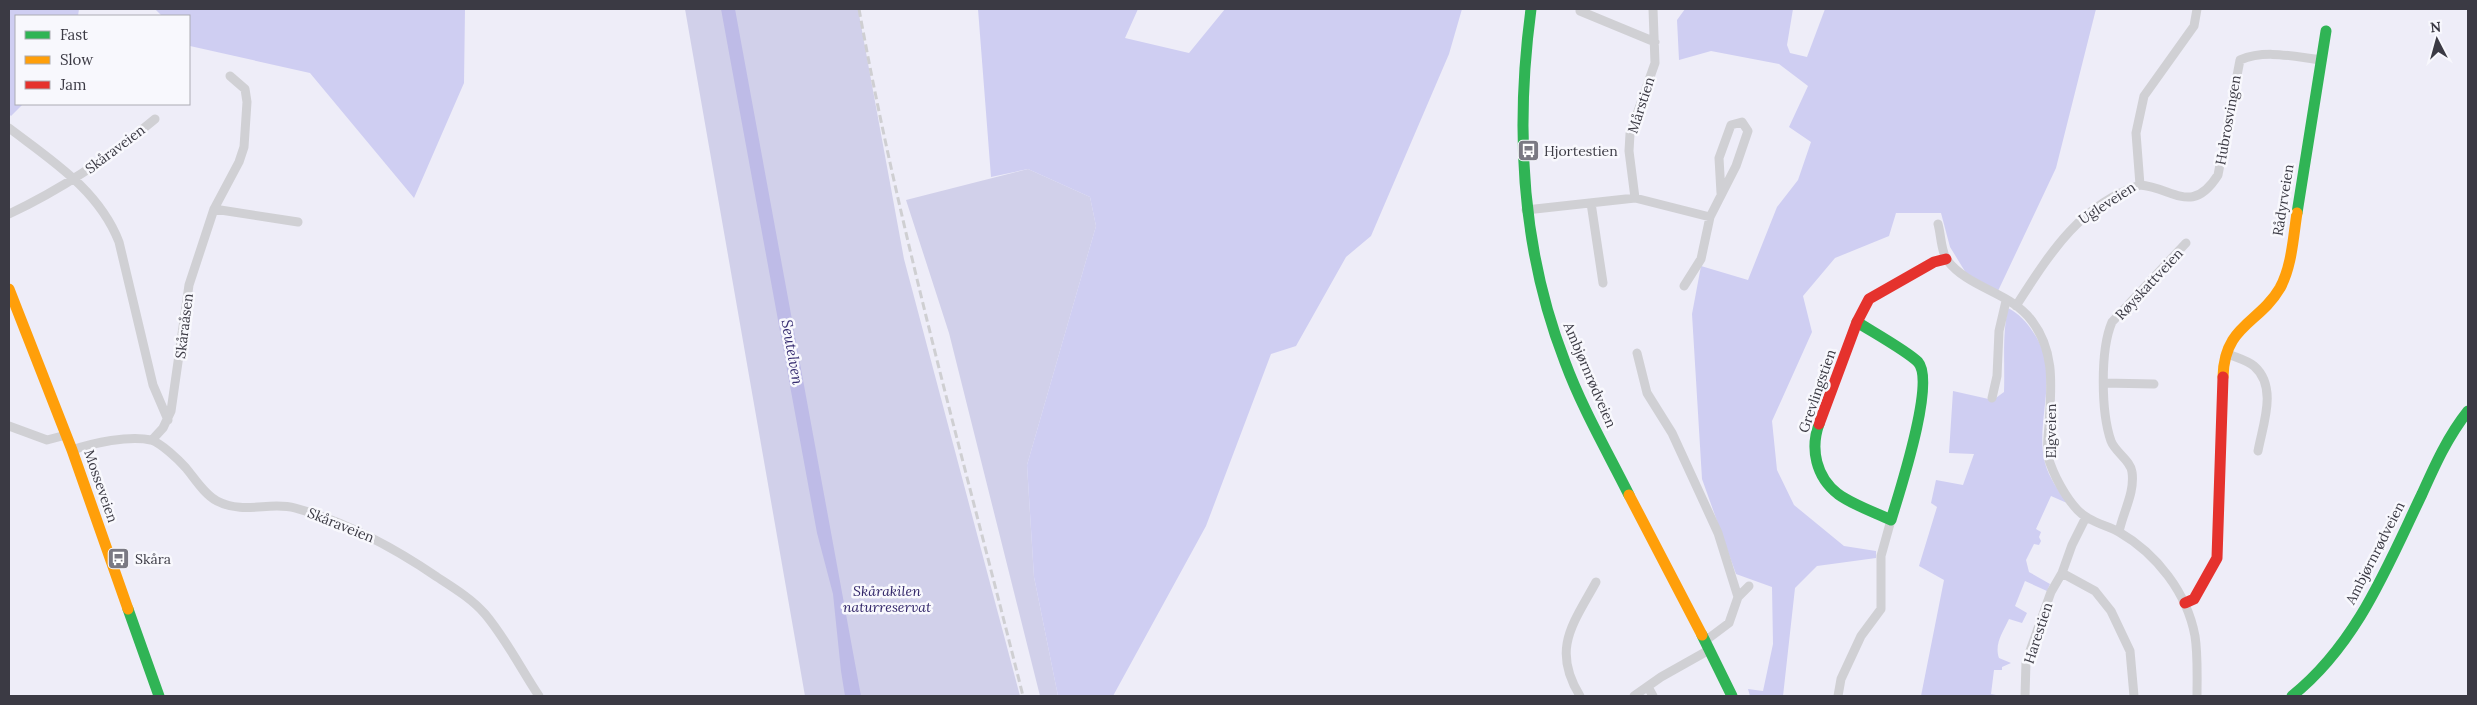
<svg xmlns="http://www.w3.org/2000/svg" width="2477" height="705" font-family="Lora,serif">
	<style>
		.green { fill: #d1d0ea }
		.forest { fill: #cfcef2 }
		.water { fill: #bebbe7 }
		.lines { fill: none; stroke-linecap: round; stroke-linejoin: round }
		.street { stroke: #d0d0d4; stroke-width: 9 }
		.fast { stroke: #30b455; stroke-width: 11 }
		.slow { stroke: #ff9f0a; stroke-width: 11 }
		.jam { stroke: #e5322d; stroke-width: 11 }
		.rail { stroke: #cfcfd2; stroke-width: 3; stroke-dasharray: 8 4; stroke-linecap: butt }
		.labels { text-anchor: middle; stroke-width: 5; stroke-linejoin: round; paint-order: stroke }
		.street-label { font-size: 14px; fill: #3b3a44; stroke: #f8f8fd }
		.poi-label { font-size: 14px; fill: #3b3a44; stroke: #f8f8fd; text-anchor: start }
		.park-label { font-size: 14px; font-style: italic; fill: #322669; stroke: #f8f8fd }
		.water-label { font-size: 15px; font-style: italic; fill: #372d71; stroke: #f8f8fd }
	</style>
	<rect width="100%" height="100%" fill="#eeedf8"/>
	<path class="green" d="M685,9H858L904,259L1020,696H805Z
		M1028,169L1090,197L1096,226L1027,465L1034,577L1058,696H1040L949,333L906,200Z"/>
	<path class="forest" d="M9,9H79L78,16H16V104H23L11,116L9,114Z
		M155,9H465L464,83L414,198L310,73L190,46L189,16H162Z
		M978,9H1138L1125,38L1189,53L1225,9H1462L1449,54L1371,236L1346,257L1296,346L1271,354L1206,526L1113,696H1058L1034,577L1027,465L1096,226L1090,197L1028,169L991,177Z
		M1685,9H1793L1787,45L1790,53L1807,57L1825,9H2096L2056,168L1998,291L1966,273L1950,247L1941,213H1896L1889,236L1835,258L1803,296L1812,332L1772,421L1777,470L1794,505L1844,546L1876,551V558L1817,566L1795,588L1783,696H1750L1748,689L1763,691L1773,644L1772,587L1736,574L1702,479L1692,314L1701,266L1748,280L1777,207L1798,180L1811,142L1789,127L1808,86L1779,64L1711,51L1679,60L1677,20Z
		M2008,308C2019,314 2026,321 2033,332C2062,372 2034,420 2045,463C2049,478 2059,491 2067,503L2051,496L2036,529L2041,532L2039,537L2041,541L2039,545L2034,544L2026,560L2029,572L2050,584L2047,591L2025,581L2015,606L2027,613L2022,623L2009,619C2003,632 1994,644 1999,658L2011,663L2002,667V670H1994L1991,694L2001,696H1921L1944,580L1919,566L1937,507L1931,503L1936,480L1963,485L1974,454L1949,453L1953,391L1993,400L2004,392C2005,364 2002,335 2008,308Z"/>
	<path class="water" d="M721,9H735L861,696H845L841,671L833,594L817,533Z"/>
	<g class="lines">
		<path class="street" d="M1580,11L1655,42
			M9,128C51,160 99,190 119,242L153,385L168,420
			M2140,185C2174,188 2192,216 2218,175L2240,60C2266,49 2295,57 2322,60
			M1635,198L1629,151L1630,134L1655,63L1653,9
			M1591,203L1603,283
			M214,209L298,222
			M1526,210L1635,198L1710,217L1736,166L1748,131L1742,122L1731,125L1719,158L1721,193
			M9,214C62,189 110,157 155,119
			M1938,224C1941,234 1941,252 1947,260C1969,289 2011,292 2032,321C2056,353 2051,388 2049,426C2048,437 2046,453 2050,463C2056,480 2072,510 2088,518C2098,524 2110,527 2119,532C2157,554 2187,593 2195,636C2198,655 2197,677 2197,696
			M1684,286L1701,259L1710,217
			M2016,306C2049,255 2079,205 2140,185L2136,133L2144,96L2194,26L2197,9
			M1637,353L1647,393L1672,433L1718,533L1738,597
			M2226,353C2234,357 2247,360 2254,366C2278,387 2263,424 2258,451
			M2104,383L2154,384
			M1992,398L1997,376L1999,331L2006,301
			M9,426L47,440L66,435
			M152,440L163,428L171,411L189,285L214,209L239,162L244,147L247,102L245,89L230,76
			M72,450C93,443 129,435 151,440C161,443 179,460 186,468C195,479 205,495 217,501C244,515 270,501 295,508C347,522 393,547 437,577C454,588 472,599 485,614C506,639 521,669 539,696
			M2119,532C2123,512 2135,493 2132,472C2131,461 2115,452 2111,441C2101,412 2100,350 2112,322L2186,243
			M2062,573L2095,591L2111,611L2130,651L2134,696
			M1705,641L1729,623L1738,597L1749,586
			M1648,687L1653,696
			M1580,696C1551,649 1573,624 1596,582
			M1634,696L1661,677L1709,650
			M1838,696L1841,679L1861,636L1881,609V556L1891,520
			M2025,696L2026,662L2051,592L2062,573L2072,545L2086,517"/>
		<path class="fast" d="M1531,9C1515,129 1521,249 1565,362C1582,408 1607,451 1629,495
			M2297,213L2326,31
			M1819,424C1810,449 1816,477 1838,494C1853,505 1874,512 1891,520C1899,493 1936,382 1918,362C1907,351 1871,331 1857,322
			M128,609L159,696
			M1702,635L1732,696
			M2292,696C2357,644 2387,567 2422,494C2435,465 2448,436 2468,411"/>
		<path class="slow" d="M9,289L72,450L128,609
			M2223,377C2224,325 2259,324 2280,288C2292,266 2293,238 2297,213
			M1629,495L1702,635"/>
		<path class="jam" d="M1819,424L1857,322L1869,299L1934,262L1946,259
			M2185,603L2194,599L2217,558L2223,377"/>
		<path class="rail" d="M859,9C901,241 966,467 1023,696"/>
	</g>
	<defs>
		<symbol id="bus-square" viewBox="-11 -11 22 22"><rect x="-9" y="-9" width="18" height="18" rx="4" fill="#7a7983" stroke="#f8f8fd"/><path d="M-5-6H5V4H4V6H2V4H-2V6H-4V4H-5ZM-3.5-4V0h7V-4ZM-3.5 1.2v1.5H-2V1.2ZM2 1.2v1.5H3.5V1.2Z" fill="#fff"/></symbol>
	</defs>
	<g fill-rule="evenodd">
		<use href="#bus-square" x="1516" y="138" width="25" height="25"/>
		<use href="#bus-square" x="106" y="546" width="25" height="25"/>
	</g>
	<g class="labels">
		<g class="street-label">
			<text transform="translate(1641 105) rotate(-72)" y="5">Mårstien</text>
			<text transform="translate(2228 120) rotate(-80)" y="5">Hubrosvingen</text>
			<text transform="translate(115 149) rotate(-37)" y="5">Skåraveien</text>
			<text transform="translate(2283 200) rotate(-81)" y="5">Rådyrveien</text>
			<text transform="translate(2107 203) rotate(-33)" y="5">Ugleveien</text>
			<text transform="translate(2149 284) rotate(-47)" y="5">Røyskattveien</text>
			<text transform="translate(184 326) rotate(-83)" y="5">Skåraåsen</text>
			<text transform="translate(1590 375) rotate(67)" y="5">Ambjørnrødveien</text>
			<text transform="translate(1817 391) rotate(-71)" y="5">Grevlingstien</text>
			<text transform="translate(2051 431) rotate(-90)" y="5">Elgveien</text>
			<text transform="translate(101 486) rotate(71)" y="5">Mosseveien</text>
			<text transform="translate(341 525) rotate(22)" y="5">Skåraveien</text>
			<text transform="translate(2375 553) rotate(-63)" y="5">Ambjørnrødveien</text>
			<text transform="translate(2038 633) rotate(-72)" y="5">Harestien</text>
		</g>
		<g class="poi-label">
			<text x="1544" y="156">Hjortestien</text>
			<text x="135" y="564">Skåra</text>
		</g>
		<g class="park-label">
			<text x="887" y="596">Skårakilen<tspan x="887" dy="16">naturreservat</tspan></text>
		</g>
		<g class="water-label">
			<text transform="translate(792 352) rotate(80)" y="5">Seutelven</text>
		</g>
	</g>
	<rect width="2477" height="705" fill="none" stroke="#3b3a44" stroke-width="20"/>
	<rect x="15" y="15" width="175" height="90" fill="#f8f8fd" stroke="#acacb3"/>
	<rect x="25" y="31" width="25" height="8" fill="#30b455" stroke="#acacb3"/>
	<text x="60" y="40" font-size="15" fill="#3b3a44">Fast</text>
	<rect x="25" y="56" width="25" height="8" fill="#ff9f0a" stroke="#acacb3"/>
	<text x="60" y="65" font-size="15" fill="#3b3a44">Slow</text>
	<rect x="25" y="81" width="25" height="8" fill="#e5322d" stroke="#acacb3"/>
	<text x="60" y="90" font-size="15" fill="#3b3a44">Jam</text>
	<g transform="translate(2437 40) rotate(354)" stroke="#f8f8fd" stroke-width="4" paint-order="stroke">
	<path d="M0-4L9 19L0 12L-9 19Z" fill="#3b3a44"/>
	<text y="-8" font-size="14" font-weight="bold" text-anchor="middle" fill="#3b3a44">N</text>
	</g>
</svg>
